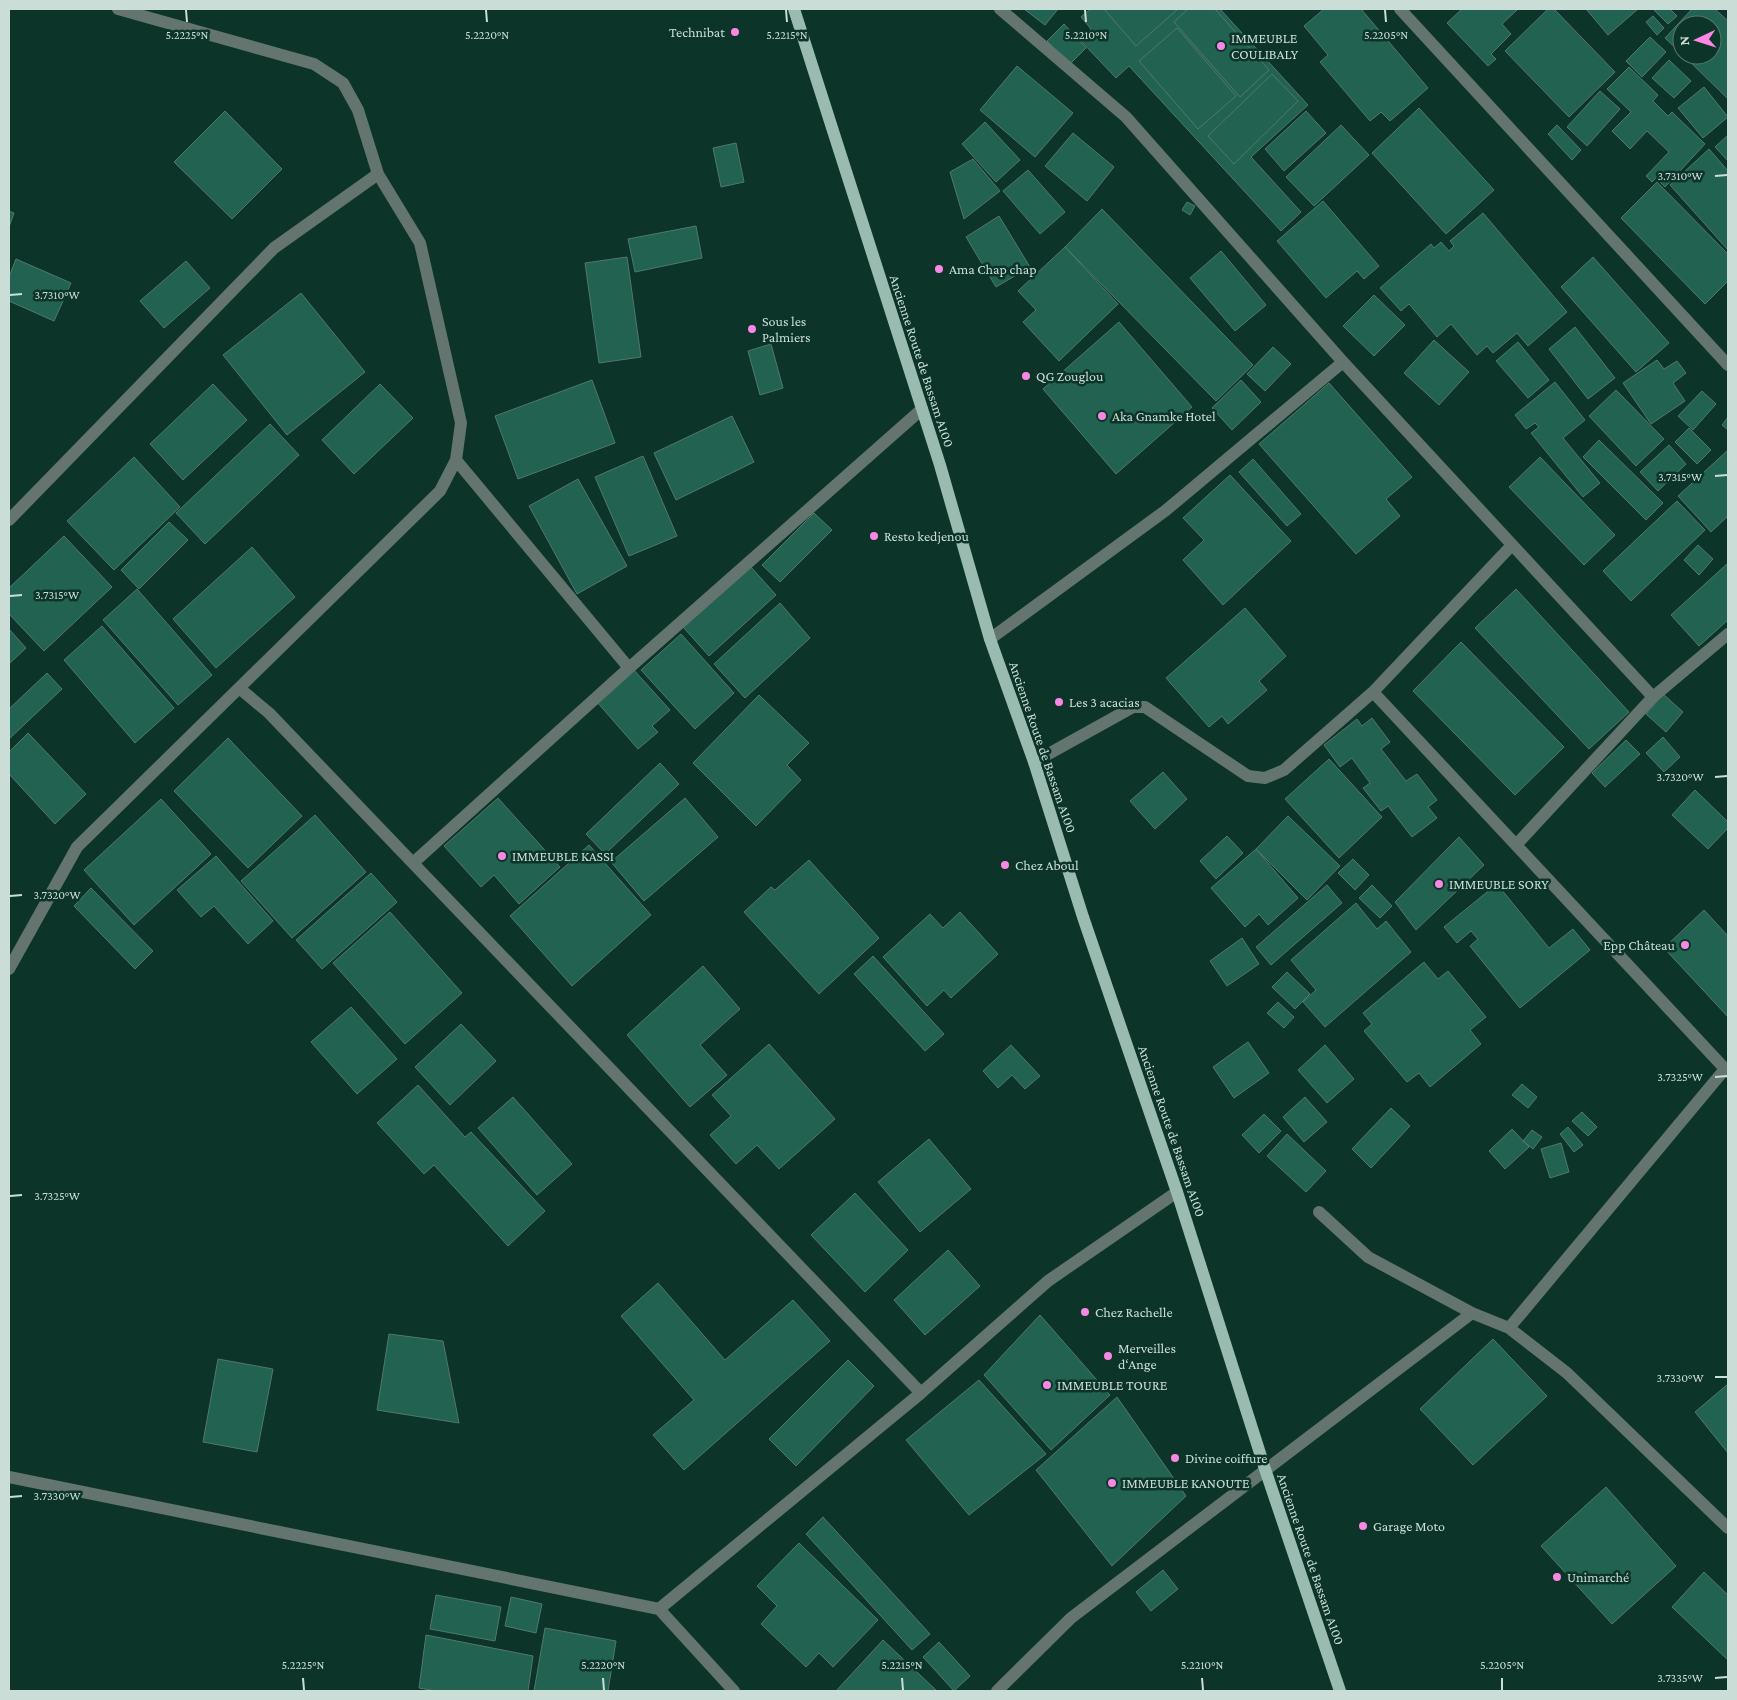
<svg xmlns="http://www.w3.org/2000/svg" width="1737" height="1700" font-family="'Crimson Pro',serif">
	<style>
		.building { fill: #226251; stroke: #52786c }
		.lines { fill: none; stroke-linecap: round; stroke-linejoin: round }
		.minor { stroke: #64746e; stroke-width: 12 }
		.major { stroke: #9abcb0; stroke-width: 12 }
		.ticks { fill: none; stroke: #caded7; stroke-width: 2 }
		.poi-dot { fill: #fb87e5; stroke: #0c3429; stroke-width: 2 }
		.labels { text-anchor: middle; stroke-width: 5; stroke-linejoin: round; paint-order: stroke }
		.poi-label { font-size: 14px; fill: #caded7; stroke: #0c3429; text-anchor: start }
		.street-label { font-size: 14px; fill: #caded7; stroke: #0c3429 }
		.ticks-label { font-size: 12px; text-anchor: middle; fill: #caded7; stroke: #0c3429; stroke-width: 5; stroke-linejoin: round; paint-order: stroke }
	</style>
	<rect width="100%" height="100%" fill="#0c3429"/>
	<path class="building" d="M1024,9H1058L1045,25Z
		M1090,9H1220L1308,105L1251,157L1301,212L1281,231L1129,66L1116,78L1080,40L1091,29L1081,17Z
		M1104,9H1178L1136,46Z
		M1188,9H1215L1269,70L1240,97L1174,22Z
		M1324,9H1361L1428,88L1390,121L1381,112L1370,121L1320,62L1328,55L1304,26Z
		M1462,9H1518L1502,24L1511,34L1491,54L1496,59L1488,66L1447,23Z
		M1548,9H1554L1615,72L1569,117L1505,51Z
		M1586,9H1638L1608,35Z
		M1653,9H1670L1677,16L1668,24Z
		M1692,9H1715L1728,21V99L1683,55H1712V25H1682V54L1665,38Z
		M1653,16L1664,28L1657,35L1646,22Z
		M1064,24L1086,48L1070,64L1047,41Z
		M1177,28L1236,96L1198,129L1139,61Z
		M1650,37L1666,52L1642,77L1626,61Z
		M1669,60L1691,81L1674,98L1652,78Z
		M1017,66L1073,113L1035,157L980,110Z
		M1629,67L1658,95L1653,101L1668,116L1672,112L1705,144L1665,187L1656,178L1652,182L1646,176L1669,152L1647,131L1630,149L1612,131L1631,112L1607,89Z
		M1272,74L1298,101L1234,164L1208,136Z
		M1704,87L1728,117L1703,138L1678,108Z
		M1600,91L1620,109L1587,146L1567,127Z
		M1419,108L1494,190L1446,234L1372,153Z
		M225,111L282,169L232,219L174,162Z
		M1306,111L1326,133L1284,171L1265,149Z
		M985,122L1020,160L996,182L962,144Z
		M1341,125L1369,155L1314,206L1286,177Z
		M1557,125L1581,150L1572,160L1548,134Z
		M1073,133L1114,167L1087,201L1045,166Z
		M1728,135V161L1715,147Z
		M736,143L744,182L721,187L713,148Z
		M1709,149L1728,171V250L1670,185Z
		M973,159L1000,191L964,219L950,172Z
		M1028,170L1065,212L1040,234L1003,191Z
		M1657,182L1728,254V281L1705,304L1621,218Z
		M1323,201L1379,266L1364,279L1357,271L1326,298L1277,241Z
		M1187,202L1195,206L1190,215L1182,210Z
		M1102,209L1253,365L1216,401L1065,247Z
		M9,211L14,213L9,227Z
		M1483,213L1567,312L1528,346L1517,333L1493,353L1487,346L1477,355L1451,324L1437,337L1409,304L1401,311L1380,288L1431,244L1434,248L1441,242L1449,251L1454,246L1450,241Z
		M999,216L1030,267L996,287L966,237Z
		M696,226L702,258L635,272L628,239Z
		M1065,247L1118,304L1059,361L1023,322L1036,310L1018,291Z
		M1221,251L1266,305L1235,331L1190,278Z
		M627,257L641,357L599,363L585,263Z
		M1593,257L1669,343L1636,372L1561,287Z
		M16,259L71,283L54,321L9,301V277Z
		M186,261L210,288L164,328L140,301Z
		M301,293L365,372L287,435L223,355Z
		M1374,295L1405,325L1374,356L1343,326Z
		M1119,322L1192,407L1116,474L1043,389Z
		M1575,327L1615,378L1588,399L1549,349Z
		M1434,340L1469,372L1439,405L1404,373Z
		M1518,342L1549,380L1528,398L1496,361Z
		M771,344L783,388L760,395L748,351Z
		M1273,347L1291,364L1265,391L1247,374Z
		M1657,360L1664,369L1677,361L1686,373L1673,383L1685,401L1651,424L1623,383Z
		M592,380L615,443L518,479L495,416Z
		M1241,380L1261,402L1232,430L1212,408Z
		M1555,382L1585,420L1563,438L1600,483L1583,497L1531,433L1539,427L1535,423L1526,429L1515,415Z
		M1329,383L1412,477L1386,499L1400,516L1356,554L1259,444Z
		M213,384L247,420L183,480L150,444Z
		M380,384L413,418L354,474L322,440Z
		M1616,390L1664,439L1636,466L1589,416Z
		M1702,391L1716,404L1693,430L1678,416Z
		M732,416L754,462L676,500L654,453Z
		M1728,417V430L1722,425Z
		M270,424L299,455L205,544L176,513Z
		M1689,428L1711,450L1697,464L1675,442Z
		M1599,440L1663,503L1646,520L1583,457Z
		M1669,445L1686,464L1658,491L1640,472Z
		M1728,450V516L1711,532L1678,496Z
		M643,456L677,536L629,556L595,477Z
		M134,457L180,507L114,570L67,521Z
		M1540,457L1615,535L1584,565L1509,487Z
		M1253,459L1301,514L1287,526L1239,472Z
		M1230,475L1291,541L1223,605L1183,560L1204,540L1183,518Z
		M578,479L627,566L577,594L529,506Z
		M1677,501L1705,530L1631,601L1603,571Z
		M814,513L832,530L780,582L762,565Z
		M169,522L188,540L139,589L121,570Z
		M64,536L112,587L44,651L9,614V588Z
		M1698,545L1713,559L1699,575L1684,560Z
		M252,547L295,597L216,668L173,619Z
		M1728,563V620L1699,646L1671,615Z
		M750,566L776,595L709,656L683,627Z
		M137,589L212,675L178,705L103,620Z
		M1516,589L1629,712L1589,749L1475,628Z
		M780,603L810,638L745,698L714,664Z
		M1245,608L1286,656L1259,681L1267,690L1228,724L1222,716L1209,727L1166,678Z
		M102,626L174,708L135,743L64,660Z
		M9,629L26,648L9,664Z
		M681,634L734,693L695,729L641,670Z
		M1461,642L1564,747L1515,795L1413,691Z
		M633,669L670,710L652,726L658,732L638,749L597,702Z
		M47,673L62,689L9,739V709Z
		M1663,694L1683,712L1666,732L1646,714Z
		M759,695L809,743L787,765L801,780L756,826L693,763Z
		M1372,718L1390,742L1381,749L1406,781L1417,774L1437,800L1428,807L1437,818L1412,837L1388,806L1381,811L1363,788L1370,783L1352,758L1340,767L1324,745L1357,719L1362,726Z
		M28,733L86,794L55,824L9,774V752Z
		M1663,737L1680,757L1664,772L1646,753Z
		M228,738L302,816L248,868L174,791Z
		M1626,740L1640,754L1605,787L1592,773Z
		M1329,759L1382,817L1339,858L1285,799Z
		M660,763L679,784L605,854L586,834Z
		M1163,772L1187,799L1155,829L1130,801Z
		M1695,790L1728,822V828L1708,849L1672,815Z
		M498,798L560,867L519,904L494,875L481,887L444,846Z
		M685,798L718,837L644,901L611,862Z
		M161,799L211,854L134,925L84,870Z
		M315,815L366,872L292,938L241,881Z
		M1288,816L1340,866L1307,900L1256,849Z
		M1227,836L1243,853L1216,879L1200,861Z
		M1459,837L1484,865L1416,930L1395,902Z
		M589,845L651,915L572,986L510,916Z
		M1256,849L1298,898L1268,925L1259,914L1245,927L1211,888Z
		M216,856L273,921L248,944L214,906L201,917L177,890Z
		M1353,859L1369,875L1355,890L1338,873Z
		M809,860L879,938L819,994L744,912L771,887L775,890Z
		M371,873L397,902L322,969L296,940Z
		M1497,884L1549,948L1573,929L1590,950L1520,1008L1470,946L1478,939L1471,931L1457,943L1444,927Z
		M1327,885L1342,903L1271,965L1256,947Z
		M1372,885L1392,906L1380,918L1359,898Z
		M91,888L153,951L135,969L74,906Z
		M1356,903L1377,929L1386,921L1411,952L1325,1027L1303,1002L1316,990L1291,960Z
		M1704,910L1728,936V1017L1664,948Z
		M390,912L462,993L405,1044L333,963Z
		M960,912L998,954L951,998L944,990L927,1006L883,957L930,914L943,928Z
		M1242,938L1259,964L1227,986L1210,961Z
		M873,956L944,1034L925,1051L854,974Z
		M1424,962L1438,979L1448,971L1486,1017L1470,1030L1481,1044L1430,1087L1419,1073L1407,1082L1364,1031L1372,1024L1363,1013Z
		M703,966L740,1009L700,1045L727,1075L690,1107L627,1035Z
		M1287,972L1310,994L1295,1009L1272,987Z
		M1278,1002L1294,1017L1284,1028L1267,1013Z
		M351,1007L397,1059L357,1094L311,1042Z
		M461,1024L496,1061L450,1105L415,1067Z
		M1248,1042L1269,1073L1234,1098L1213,1067Z
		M769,1044L835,1119L779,1169L757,1145L736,1164L710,1135L731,1116L712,1095Z
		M1011,1045L1040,1076L1025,1089L1012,1075L998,1088L983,1071Z
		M1325,1045L1354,1079L1327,1103L1298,1070Z
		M1522,1084L1537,1097L1528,1108L1512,1095Z
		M418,1085L465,1137L471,1132L545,1211L508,1246L434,1165L424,1174L377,1123Z
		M513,1097L572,1164L537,1195L478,1128Z
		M1305,1097L1327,1122L1304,1142L1283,1117Z
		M1391,1108L1410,1126L1371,1168L1352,1149Z
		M1582,1112L1597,1127L1588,1136L1572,1121Z
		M1264,1114L1281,1131L1259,1153L1242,1135Z
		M1568,1127L1583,1145L1574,1152L1560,1134Z
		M1512,1129L1529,1147L1505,1169L1489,1151Z
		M1532,1130L1542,1137L1533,1149L1523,1141Z
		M1287,1134L1326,1171L1306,1192L1267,1156Z
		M929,1139L971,1189L920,1232L878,1182Z
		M1561,1143L1569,1172L1550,1178L1541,1149Z
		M855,1193L908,1250L865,1292L811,1235Z
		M948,1250L980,1286L925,1335L894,1300Z
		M658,1283L725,1360L793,1300L830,1341L684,1470L653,1435L694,1400L621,1316Z
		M1040,1315L1110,1395L1051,1450L984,1375Z
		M389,1334L443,1341L459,1423L377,1410Z
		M1493,1339L1547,1396L1473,1465L1420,1409Z
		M218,1359L273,1369L257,1452L203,1442Z
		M848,1360L874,1386L796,1466L769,1439Z
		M979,1380L1046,1454L969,1515L906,1440Z
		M1728,1384V1453L1695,1412Z
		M1117,1397L1186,1496L1112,1566L1036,1470Z
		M1606,1487L1676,1566L1612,1624L1541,1546Z
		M823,1517L930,1634L912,1650L806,1534Z
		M799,1543L878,1620L833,1667L819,1653L806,1667L761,1624L777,1606L757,1586Z
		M1163,1570L1178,1589L1151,1611L1136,1592Z
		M1704,1572L1728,1595V1660L1672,1607Z
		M436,1595L501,1607L495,1641L430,1629Z
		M511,1597L542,1604L536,1633L505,1626Z
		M545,1628L616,1641L608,1691H534Z
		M426,1635L533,1656L528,1691H436L419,1688Z
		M883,1640L937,1691H836Z
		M939,1642L970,1676L954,1691L923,1657Z"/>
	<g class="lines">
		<path class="minor" d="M1000,9L1126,117L1343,362L1653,697
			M1400,9L1728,365
			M456,460L629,668
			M9,520L274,248L378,174
			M990,639L1165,511L1343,362
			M239,688L269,713L921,1393
			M1373,692L1728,1072
			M1034,762L1133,707H1145L1248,776L1265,778L1284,770L1373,692L1512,545
			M1516,845L1653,697L1728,634
			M413,863L629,668L922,409
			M9,969L77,847L440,491L456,460L461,423L420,243L378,174L358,110L343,83L314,64L118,9
			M1319,1212L1368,1257L1472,1313
			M1509,1328L1725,1069
			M9,1477L659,1609L734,1691
			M659,1609L921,1393L1048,1281L1177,1192
			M997,1691L1071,1618L1472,1313L1509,1328L1567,1373L1728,1528"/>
		<path class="major" d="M794,9L940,465L990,639L1034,762L1083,917L1177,1192L1265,1469L1340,1691"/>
	</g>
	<path class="ticks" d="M186,10L187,22M486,10L487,22M786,10L787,22M1085,10L1086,22M1385,10L1386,22M1715,176L1727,175M10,295L22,294M1715,476L1727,475M10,596L22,595M1715,777L1727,776M10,896L22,895M1715,1077L1727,1076M10,1196L22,1195M1715,1377H1727M10,1497L22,1496M303,1678L304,1690M603,1678L604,1690M902,1678L903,1690M1202,1678L1203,1690M1502,1678V1690M1715,1678L1727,1677"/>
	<g class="poi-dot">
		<circle cx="735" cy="32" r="5"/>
		<circle cx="1221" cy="46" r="5"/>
		<circle cx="939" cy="269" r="5"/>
		<circle cx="752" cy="329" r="5"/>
		<circle cx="1026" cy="376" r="5"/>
		<circle cx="1102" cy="416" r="5"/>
		<circle cx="874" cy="536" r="5"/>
		<circle cx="1059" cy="702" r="5"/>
		<circle cx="502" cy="856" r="5"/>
		<circle cx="1005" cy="865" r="5"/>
		<circle cx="1439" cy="884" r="5"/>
		<circle cx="1685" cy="945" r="5"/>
		<circle cx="1085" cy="1312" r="5"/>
		<circle cx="1108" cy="1356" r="5"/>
		<circle cx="1047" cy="1385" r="5"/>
		<circle cx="1175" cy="1458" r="5"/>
		<circle cx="1112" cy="1483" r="5"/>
		<circle cx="1363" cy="1526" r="5"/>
		<circle cx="1557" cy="1577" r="5"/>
	</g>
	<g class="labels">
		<g class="poi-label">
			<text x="725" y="37" text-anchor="end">Technibat</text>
			<text x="1231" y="43">IMMEUBLE<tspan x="1231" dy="16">COULIBALY</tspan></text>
			<text x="949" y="274">Ama Chap chap</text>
			<text x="762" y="326">Sous les<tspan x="762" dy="16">Palmiers</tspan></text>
			<text x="1036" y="381">QG Zouglou</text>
			<text x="1112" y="421">Aka Gnamke Hotel</text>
			<text x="884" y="541">Resto kedjenou</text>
			<text x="1069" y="707">Les 3 acacias</text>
			<text x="512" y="861">IMMEUBLE KASSI</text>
			<text x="1015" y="870">Chez Aboul</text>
			<text x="1449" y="889">IMMEUBLE SORY</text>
			<text x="1675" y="950" text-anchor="end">Epp Château</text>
			<text x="1095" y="1317">Chez Rachelle</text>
			<text x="1118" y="1353">Merveilles<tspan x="1118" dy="16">d‘Ange</tspan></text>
			<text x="1057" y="1390">IMMEUBLE TOURE</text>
			<text x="1185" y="1463">Divine coiffure</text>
			<text x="1122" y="1488">IMMEUBLE KANOUTE</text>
			<text x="1373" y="1531">Garage Moto</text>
			<text x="1567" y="1582">Unimarché</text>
		</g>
		<g class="street-label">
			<text transform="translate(922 361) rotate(72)" y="5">Ancienne Route de Bassam A100</text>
			<text transform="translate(1043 747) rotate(71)" y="5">Ancienne Route de Bassam A100</text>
			<text transform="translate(1172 1131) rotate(71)" y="5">Ancienne Route de Bassam A100</text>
			<text transform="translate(1311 1559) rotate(71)" y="5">Ancienne Route de Bassam A100</text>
		</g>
	</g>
	<g class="ticks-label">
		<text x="187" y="39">5.2225°N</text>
		<text x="487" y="39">5.2220°N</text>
		<text x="787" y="39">5.2215°N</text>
		<text x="1086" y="39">5.2210°N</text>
		<text x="1386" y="39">5.2205°N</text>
		<text x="1680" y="180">3.7310°W</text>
		<text x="57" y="299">3.7310°W</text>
		<text x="1680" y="481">3.7315°W</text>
		<text x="57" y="599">3.7315°W</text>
		<text x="1680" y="781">3.7320°W</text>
		<text x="57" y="899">3.7320°W</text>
		<text x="1680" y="1081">3.7325°W</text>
		<text x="57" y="1200">3.7325°W</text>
		<text x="1680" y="1382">3.7330°W</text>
		<text x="57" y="1500">3.7330°W</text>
		<text x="303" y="1669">5.2225°N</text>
		<text x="603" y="1669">5.2220°N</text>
		<text x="902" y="1669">5.2215°N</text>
		<text x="1202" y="1669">5.2210°N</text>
		<text x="1502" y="1669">5.2205°N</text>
		<text x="1680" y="1682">3.7335°W</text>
	</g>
	<rect width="1737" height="1700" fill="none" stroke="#caded7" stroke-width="20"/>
	<g transform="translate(1697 40) rotate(266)"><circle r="24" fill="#0c3429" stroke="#58786f"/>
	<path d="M0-4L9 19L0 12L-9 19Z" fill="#fb87e5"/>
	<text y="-8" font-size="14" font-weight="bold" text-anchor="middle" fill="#caded7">N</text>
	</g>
</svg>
